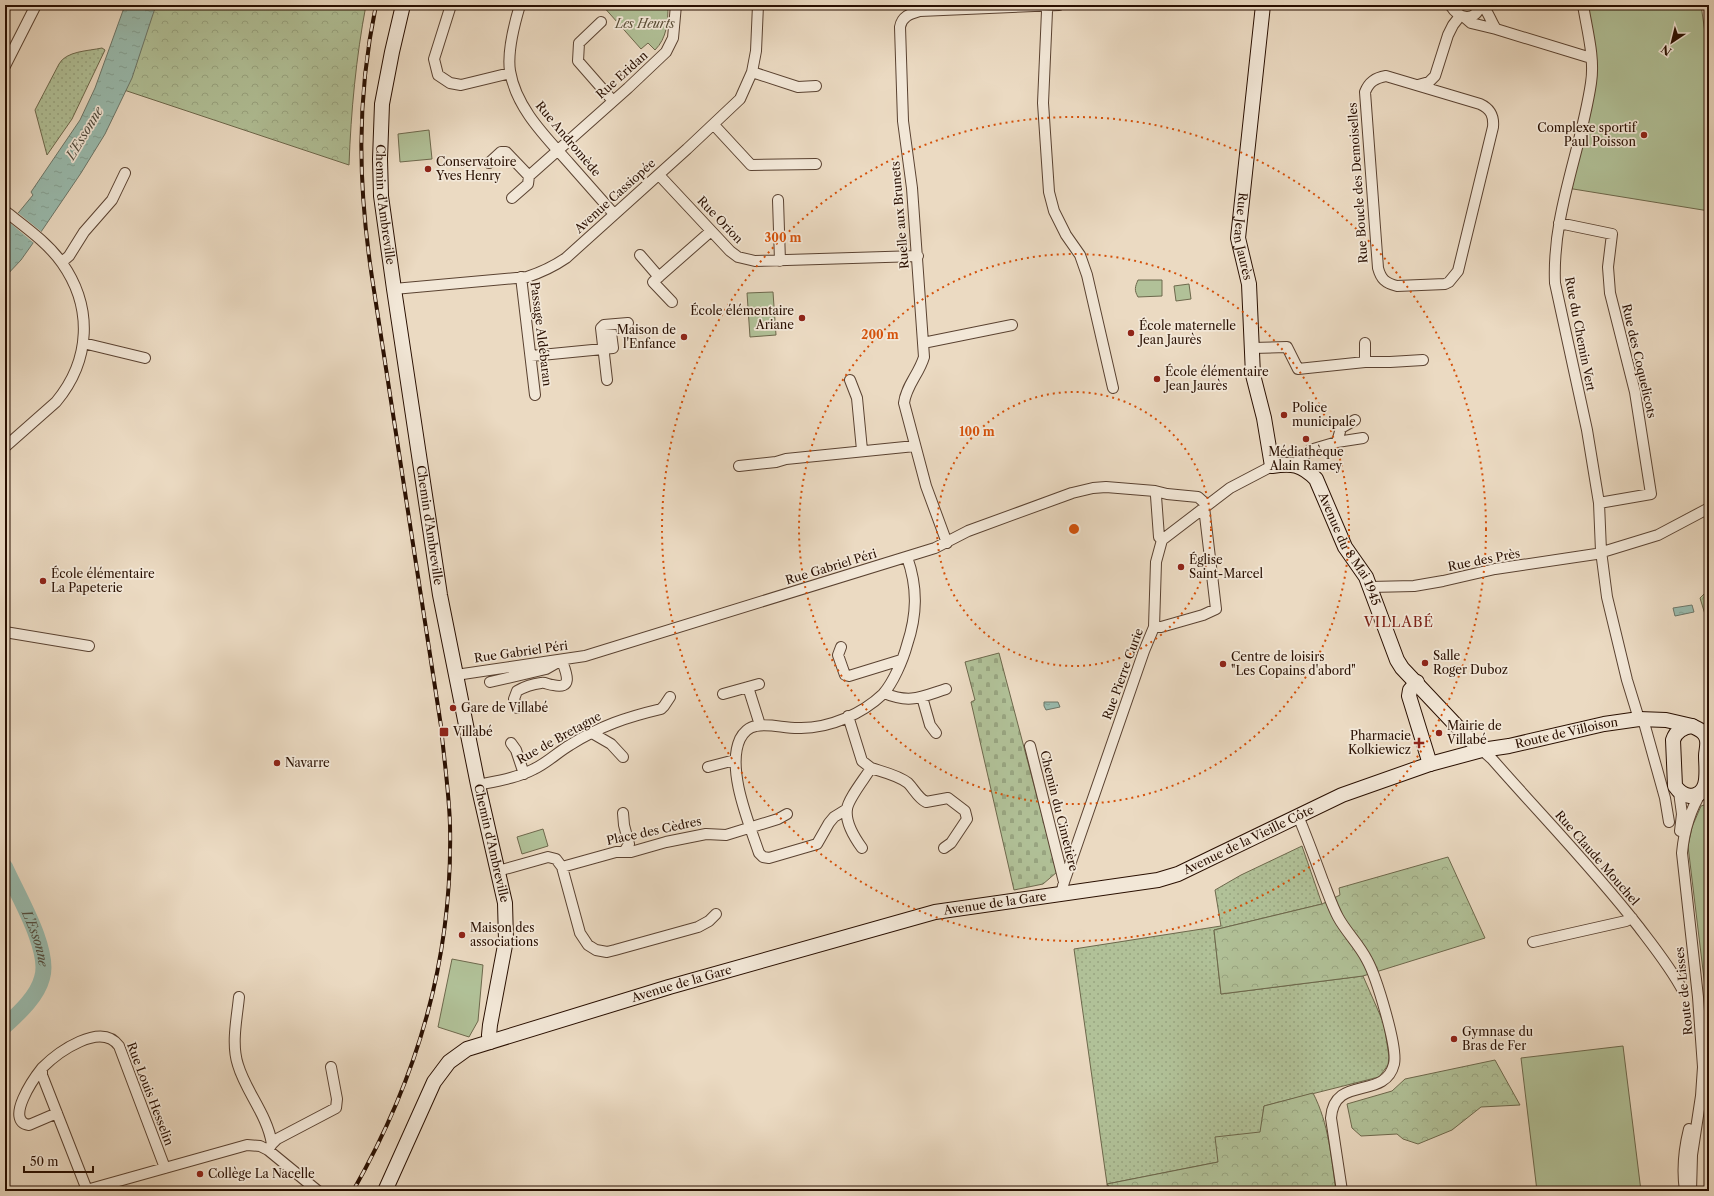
<svg xmlns="http://www.w3.org/2000/svg" width="1714" height="1196" font-family="'Libre Caslon Text',serif">
	<style>
		.grass { fill: url(#grass-dots); stroke: #6d684c }
		.forest { fill: url(#forest-crowns); stroke: #6d684c }
		.cemetery { fill: url(#cemetery-stones); stroke: #6d684c }
		.park { fill: #b1c198; stroke: #6d684c }
		.water { fill: url(#water-ripples); stroke: #6c7669 }
		.pier { fill: #ebdac2 }
		.lines { fill: none; stroke-linecap: round; stroke-linejoin: round }
		.river { stroke: #99bbae; stroke-width: 16 }
		.street-casing { stroke: #5a4231; stroke-width: 12 }
		.secondary-casing { stroke: #290f01; stroke-width: 16 }
		.street { stroke: #f2e7d7; stroke-width: 10 }
		.secondary { stroke: #f2e7d7; stroke-width: 14 }
		.rail-casing { stroke: #290f01; stroke-width: 4 }
		.rail { stroke: #f2e7d7; stroke-width: 2.5; stroke-dasharray: 8; stroke-linecap: butt }
		.ring { fill: none; stroke: #d5520b; stroke-width: 2; stroke-dasharray: 2 4 }
		.poi-dot { fill: #8f2418; stroke: #f2e7d7; stroke-width: 1.5 }
		.labels { text-anchor: middle; stroke-width: 3.5; stroke-linejoin: round; paint-order: stroke }
		.park-label { font-size: 12px; font-style: italic; fill: #594d36; stroke: #f2e7d7 }
		.street-label { font-size: 12px; fill: #290f01; stroke: #f2e7d7 }
		.poi-label { font-size: 12px; fill: #290f01; stroke: #f2e7d7; text-anchor: start }
		.water-label { font-size: 13px; font-style: italic; fill: #504b3e; stroke: #f2e7d7 }
		.quarter-label { font-size: 14px; letter-spacing: 1px; fill: #7a1f14; stroke: #f2e7d7 }
		.centre { fill: #d5520b; stroke: #f2e7d7; stroke-width: 2 }
		.ring-label { font-size: 12px; text-anchor: middle; font-weight: bold; fill: #d5520b; stroke: #f2e7d7; stroke-width: 3.5; stroke-linejoin: round; paint-order: stroke }
	</style>
	<defs>
		<pattern id="grass-dots" width="8" height="8" patternUnits="userSpaceOnUse"><rect width="8" height="8" fill="#b1c198"/><path d="M2 2h.1M6 6h.1" fill="none" stroke="#98a581" stroke-width="1.8" stroke-linecap="round"/></pattern>
		<pattern id="forest-crowns" width="20" height="18" patternUnits="userSpaceOnUse"><rect width="20" height="18" fill="#b1c198"/><path d="M2 6a3 3 0 1 1 6 0M12 15a3 3 0 1 1 6 0" fill="none" stroke="#98a581"/></pattern>
		<pattern id="cemetery-stones" width="16" height="16" patternUnits="userSpaceOnUse"><rect width="16" height="16" fill="#b1c198"/><path d="M2 7V4a2 2 0 0 1 4 0v3zM10 15v-3a2 2 0 0 1 4 0v3z" fill="#98a581"/></pattern>
		<pattern id="water-ripples" width="26" height="14" patternUnits="userSpaceOnUse"><rect width="26" height="14" fill="#99bbae"/><path d="M2 4q2-2 4 0t4 0M15 11q2-2 4 0t4 0" fill="none" stroke="#84a094"/></pattern>
	</defs>
	<rect width="100%" height="100%" fill="#ebdac2"/>
	<filter id="stains"><feTurbulence type="fractalNoise" baseFrequency=".005" numOctaves="4"/><feColorMatrix values="0 0 0 0 .2 0 0 0 0 .09 0 0 0 0 .02 0 0 0 .5 -.17"/></filter>
	<radialGradient id="worn" r=".72"><stop offset=".6" stop-color="#630" stop-opacity="0"/><stop offset="1" stop-color="#630" stop-opacity=".3"/></radialGradient>
	<path class="grass" d="M102,48L105,50L72,119L47,155L35,110L59,64C66,51 88,51 102,48Z
		M1302,846L1322,904L1214,930L1221,994L1363,976L1384,1024L1389,1057L1388,1065L1379,1077L1264,1106L1261,1132L1218,1162L1107,1184L1113,1191H1108L1074,949L1221,926L1215,890L1241,875Z"/>
	<path class="forest" d="M148,5H366C356,58 351,111 349,165L121,89Z
		M1708,590H1709V633L1708,624L1700,598Z
		M1448,857L1485,938L1363,976L1221,994L1214,930L1322,904L1340,895L1339,888Z
		M1495,1060L1520,1105L1481,1107L1452,1130L1418,1144L1403,1139L1397,1134L1361,1136L1352,1128L1347,1104L1392,1091L1405,1079Z
		M1313,1093C1329,1124 1331,1157 1336,1191H1113L1107,1184L1218,1162L1215,1137L1260,1132L1264,1106Z"/>
	<path class="cemetery" d="M999,653L1057,872L1043,884L1014,890L971,702L975,700L965,662Z"/>
	<path class="park" d="M602,5H668C668,22 667,38 655,50L648,43L641,49Z
		M1585,5H1701L1709,60V211L1567,188L1592,82Z
		M429,130L432,159L400,162L398,134Z
		M1138,280H1162V296L1138,297C1134,290 1135,287 1138,280Z
		M1189,284L1191,299L1176,301L1174,286Z
		M773,292L776,335L750,337L747,293Z
		M1707,804L1709,806V987H1705L1688,846L1692,827L1701,806Z
		M543,829L548,846L522,854L517,837Z
		M452,959L483,965L478,1021L469,1037L438,1027Z
		M1623,1046L1641,1191H1537L1521,1058Z"/>
	<path class="water" d="M125,5H156L132,78L105,134L81,173L43,229L21,260L5,277V229L33,195L31,192L80,120L95,88Z
		M1692,605L1694,612L1675,616L1673,608Z
		M1044,702H1058L1060,707L1046,710L1044,706Z"/>
	<path class="pier" d="M17,212L43,233L35,244L9,222Z"/>
	<g class="lines">
		<path class="river" id="s1" d="M5,867C17,894 51,950 42,978C37,997 19,1013 5,1026"/>
		<defs>
			<path id="street" d="M451,5L434,59L438,75L450,83L461,85L510,73
				M520,5C514,25 507,51 510,71C516,108 546,137 569,163C584,180 599,197 614,214
				M1045,5L1047,11L1043,103L1049,192L1054,211L1066,235L1080,255L1087,275L1113,388
				M1450,5C1459,19 1474,23 1481,5
				M1482,5C1488,11 1491,22 1496,29
				M1583,5C1587,30 1595,58 1591,83C1581,151 1552,213 1555,283L1587,430L1599,503L1601,551L1607,597L1627,680L1639,719
				M1464,17L1471,23L1496,29L1591,58
				M601,22L579,43L578,61L613,101
				M5,66L36,5
				M752,72L798,87L816,86
				M1386,76L1480,104C1491,109 1494,116 1493,127L1458,271L1449,282L1445,284L1397,286C1385,283 1381,279 1378,268L1365,92C1369,82 1375,78 1386,76Z
				M1418,85L1429,82L1435,76L1448,35L1453,25L1460,16
				M714,125L751,165L816,164
				M489,163L501,152H506L529,176L628,88L666,52L673,38L676,5
				M659,175L730,251L738,257L755,261L918,256
				M512,198L528,184L529,176
				M778,200L780,261
				M5,211C25,227 47,242 62,263C93,307 91,360 56,402L5,447
				M1559,223L1612,234L1608,267L1610,293L1635,392L1651,494L1599,503
				M640,255L659,277
				M62,262L69,256L84,232L112,200L125,173
				M521,277L535,395
				M394,289L527,277C542,272 553,267 566,258L687,149L740,99L752,72L756,51L758,5
				M672,302L653,282L711,231
				M83,343L145,358
				M923,343L1012,325
				M1252,348L1287,347L1298,369L1365,362V343
				M531,356L613,348L610,325
				M1365,362H1390L1423,360
				M607,380L601,328L604,325L628,323
				M850,380L857,398L862,450
				M1337,442L1363,438
				M1295,464L1310,450L1337,442L1341,428L1355,420
				M739,466L776,462L786,459L915,446
				M1155,491L1156,496L1159,537L1162,540
				M947,543L926,486L904,403C906,386 919,374 924,357L912,188L903,121L900,27C902,16 910,14 920,11L1059,5
				M1370,587L1414,586L1443,581L1495,569L1596,554L1658,535L1709,508
				M1154,627H1161L1203,615L1216,609L1204,507
				M5,632L89,646
				M841,647L838,655L845,675L849,676L901,660
				M456,675L585,656L935,548L968,531L1072,493L1093,488L1106,487L1155,491L1167,494L1198,497L1207,505
				M490,682L546,669L560,661
				M748,687L760,725
				M884,693C910,704 921,697 946,689
				M723,694L759,684
				M922,697L930,725L936,733
				M517,708L514,699L517,691C524,687 533,684 541,683C545,682 549,685 553,685C574,690 566,672 562,661
				M848,716L862,761L871,768
				M1643,719L1665,798L1669,822
				M592,733L611,744L623,757
				M511,743L516,750L524,774
				M1030,746L1064,882
				M1482,750L1492,759C1541,815 1593,868 1638,926C1654,947 1671,968 1683,991
				M708,767L735,760
				M478,785C497,781 517,778 534,769C547,763 558,752 570,745C600,726 627,717 661,709L664,706L670,697
				M1679,792L1682,814L1680,831
				M847,809L834,817L829,823L817,844L769,858L763,857L759,853C749,823 726,769 740,739C743,733 749,727 756,726C770,723 786,729 801,728C830,728 862,714 883,694C893,683 903,660 907,645C917,615 918,588 907,557
				M623,813L624,825L629,844L624,852
				M1298,816C1307,837 1315,859 1323,881C1328,893 1332,906 1338,917C1346,932 1359,944 1367,960C1376,976 1398,1047 1394,1064C1385,1101 1334,1074 1331,1118L1342,1191
				M862,848C854,837 845,822 847,809C848,799 865,778 871,768C883,772 898,775 908,783C914,789 918,798 926,802L948,798L965,811L967,819L951,843L944,848
				M562,867L616,852H631L666,842L706,834L726,835L778,819L787,814
				M498,871L548,857L556,859L562,867L580,933L588,945L596,950L607,952L615,950L698,927L709,921L716,914
				M1061,894L1064,882L1144,651L1154,627L1156,562L1162,540L1230,488L1272,466
				M1533,942L1626,921L1632,918
				M239,997C237,1018 231,1044 238,1065C246,1092 267,1114 272,1144L268,1150
				M42,1068C34,1078 4,1121 29,1125L57,1113
				M272,1144L277,1139L336,1108L337,1099L331,1067
				M87,1190L42,1075V1068C58,1052 101,1021 119,1046L165,1168
				M83,1191L247,1145L260,1146L268,1150L318,1191
				M1685,1191C1682,1171 1684,1149 1689,1129
				M1691,1191L1692,1155L1701,1096L1703,1067L1698,997L1682,853C1684,831 1690,810 1702,791"/>
			<g id="secondary">
				<path id="s2" d="M403,5L392,52L382,104L380,159L381,196L394,289L440,595L478,785L505,903L506,940L490,1025L489,1035L490,1042"/>
				<path id="s3" d="M1263,5L1238,238L1249,284L1253,375L1264,418L1272,466C1292,463 1301,464 1316,479L1345,547L1366,577L1397,660L1402,668L1468,738L1482,750"/>
				<path d="M1417,682L1410,690L1409,696L1430,764"/>
				<path d="M1692,726C1698,729 1704,731 1706,737C1709,743 1706,750 1706,756C1706,769 1711,796 1690,796C1683,795 1679,792 1675,786L1673,740C1676,731 1683,727 1692,726Z"/>
				<path id="s4" d="M385,1191L434,1082L449,1062L467,1049L669,987L935,912L1158,880L1178,874L1342,795L1430,764L1482,750L1509,746L1604,724L1639,719L1666,720L1692,726"/>
			</g>
		</defs>
		<use href="#street" class="street-casing"/>
		<use href="#secondary" class="secondary-casing"/>
		<use href="#street" class="street"/>
		<use href="#secondary" class="secondary"/>
		<defs>
			<path id="rail" d="M353,1191C418,1077 453,958 450,825C449,792 444,759 441,726L373,284C358,188 356,101 376,5"/>
		</defs>
		<use href="#rail" class="rail-casing"/>
		<use href="#rail" class="rail"/>
	</g>
	<g class="ring">
		<circle cx="1074" cy="529" r="137"/>
		<circle cx="1074" cy="529" r="275"/>
		<circle cx="1074" cy="529" r="412"/>
	</g>
	<g class="poi-dot">
		<circle cx="1644" cy="135" r="4"/>
		<circle cx="428" cy="169" r="4"/>
		<circle cx="802" cy="318" r="4"/>
		<circle cx="1131" cy="333" r="4"/>
		<circle cx="684" cy="337" r="4"/>
		<circle cx="1157" cy="379" r="4"/>
		<circle cx="1284" cy="415" r="4"/>
		<circle cx="1306" cy="439" r="4"/>
		<circle cx="1181" cy="567" r="4"/>
		<circle cx="43" cy="581" r="4"/>
		<circle cx="1425" cy="663" r="4"/>
		<circle cx="1223" cy="664" r="4"/>
		<circle cx="453" cy="708" r="4"/>
		<rect x="439" y="727" width="10" height="10" rx="2"/>
		<circle cx="1439" cy="733" r="4"/>
		<path d="M1417 737h4v4h4v4h-4v4h-4v-4h-4v-4h4z"/>
		<circle cx="277" cy="763" r="4"/>
		<circle cx="462" cy="935" r="4"/>
		<circle cx="1454" cy="1039" r="4"/>
		<circle cx="200" cy="1174" r="4"/>
	</g>
	<g class="labels">
		<g class="park-label">
			<text x="645" y="28">Les Heurts</text>
		</g>
		<g class="street-label">
			<text transform="translate(622 75) rotate(-42)" y="4">Rue Eridan</text>
			<text transform="translate(568 139) rotate(50)" y="4">Rue Andromède</text>
			<text transform="translate(1358 183) rotate(-94)" y="4">Rue Boucle des Demoiselles</text>
			<text transform="translate(615 196) rotate(-42)" y="4">Avenue Cassiopée</text>
			<text dy="4" stroke="none"><textPath href="#s2" startOffset="202">Chemin d'Ambreville</textPath></text>
			<text transform="translate(900 215) rotate(-95)" y="4">Ruelle aux Brunets</text>
			<text transform="translate(720 220) rotate(46)" y="4">Rue Orion</text>
			<text dy="4" stroke="none"><textPath href="#s3" startOffset="233">Rue Jean Jaurès</textPath></text>
			<text transform="translate(541 334) rotate(83)" y="4">Passage Aldébaran</text>
			<text transform="translate(1580 334) rotate(79)" y="4">Rue du Chemin Vert</text>
			<text transform="translate(1639 361) rotate(77)" y="4">Rue des Coquelicots</text>
			<text dy="4" stroke="none"><textPath href="#s2" startOffset="526">Chemin d'Ambreville</textPath></text>
			<text dy="4" stroke="none"><textPath href="#s3" startOffset="592">Avenue du 8 Mai 1945</textPath></text>
			<text transform="translate(1484 560) rotate(-11)" y="4">Rue des Près</text>
			<text transform="translate(831 567) rotate(-17)" y="4">Rue Gabriel Péri</text>
			<text transform="translate(521 652) rotate(-8)" y="4">Rue Gabriel Péri</text>
			<text transform="translate(1123 674) rotate(-70)" y="4">Rue Pierre Curie</text>
			<text dy="4" stroke="none"><textPath href="#s4" startOffset="1316">Route de Villoison</textPath></text>
			<text transform="translate(559 738) rotate(-29)" y="4">Rue de Bretagne</text>
			<text transform="translate(1059 811) rotate(76)" y="4">Chemin du Cimetière</text>
			<text transform="translate(654 831) rotate(-12)" y="4">Place des Cèdres</text>
			<text dy="4" stroke="none"><textPath href="#s4" startOffset="979">Avenue de la Vieille Côte</textPath></text>
			<text dy="4" stroke="none"><textPath href="#s2" startOffset="850">Chemin d'Ambreville</textPath></text>
			<text transform="translate(1597 858) rotate(49)" y="4">Rue Claude Mouchel</text>
			<text dy="4" stroke="none"><textPath href="#s4" startOffset="715">Avenue de la Gare</textPath></text>
			<text dy="4" stroke="none"><textPath href="#s4" startOffset="391">Avenue de la Gare</textPath></text>
			<text transform="translate(1684 991) rotate(-96)" y="4">Route de Lisses</text>
			<text transform="translate(150 1094) rotate(69)" y="4">Rue Louis Hesselin</text>
		</g>
		<g class="poi-label">
			<text x="1636" y="132" text-anchor="end">Complexe sportif<tspan x="1636" dy="14">Paul Poisson</tspan></text>
			<text x="436" y="166">Conservatoire<tspan x="436" dy="14">Yves Henry</tspan></text>
			<text x="794" y="315" text-anchor="end">École élémentaire<tspan x="794" dy="14">Ariane</tspan></text>
			<text x="1139" y="330">École maternelle<tspan x="1139" dy="14">Jean Jaurès</tspan></text>
			<text x="676" y="334" text-anchor="end">Maison de<tspan x="676" dy="14">l'Enfance</tspan></text>
			<text x="1165" y="376">École élémentaire<tspan x="1165" dy="14">Jean Jaurès</tspan></text>
			<text x="1292" y="412">Police<tspan x="1292" dy="14">municipale</tspan></text>
			<text x="1306" y="456" text-anchor="middle">Médiathèque<tspan x="1306" dy="14">Alain Ramey</tspan></text>
			<text x="1189" y="564">Église<tspan x="1189" dy="14">Saint-Marcel</tspan></text>
			<text x="51" y="578">École élémentaire<tspan x="51" dy="14">La Papeterie</tspan></text>
			<text x="1433" y="660">Salle<tspan x="1433" dy="14">Roger Duboz</tspan></text>
			<text x="1231" y="661">Centre de loisirs<tspan x="1231" dy="14">"Les Copains d'abord"</tspan></text>
			<text x="461" y="712">Gare de Villabé</text>
			<text x="1447" y="730">Mairie de<tspan x="1447" dy="14">Villabé</tspan></text>
			<text x="453" y="736">Villabé</text>
			<text x="1411" y="740" text-anchor="end">Pharmacie<tspan x="1411" dy="14">Kolkiewicz</tspan></text>
			<text x="285" y="767">Navarre</text>
			<text x="470" y="932">Maison des<tspan x="470" dy="14">associations</tspan></text>
			<text x="1462" y="1036">Gymnase du<tspan x="1462" dy="14">Bras de Fer</tspan></text>
			<text x="208" y="1178">Collège La Nacelle</text>
		</g>
		<g class="water-label">
			<text transform="translate(84 133) rotate(-59)" y="5">L'Essonne</text>
			<text dy="5" stroke="none"><textPath href="#s1" startOffset="78">L'Essonne</textPath></text>
		</g>
		<g class="quarter-label">
			<text x="1399" y="627">VILLABÉ</text>
		</g>
	</g>
	<circle cx="1074" cy="529" r="6" class="centre"/>
	<g class="ring-label">
		<text x="783" y="242">300 m</text>
		<text x="880" y="339">200 m</text>
		<text x="977" y="436">100 m</text>
	</g>
	<rect width="1714" height="1196" fill="none" stroke="#ebdac2" stroke-width="20"/>
	<rect x="6" y="6" width="1702" height="1184" fill="none" stroke="#290f01" stroke-width="2"/>
	<rect x="10" y="10" width="1694" height="1176" fill="none" stroke="#290f01"/>
	<g transform="translate(1672 42) rotate(215)" stroke="#f2e7d7" stroke-width="3" paint-order="stroke">
	<path d="M0-3L7 15L0 10L-7 15Z" fill="#290f01"/>
	<text y="-6" font-size="11" font-weight="bold" text-anchor="middle" fill="#290f01">N</text>
	</g>
	<path d="M24 1166v6h69v-6" fill="none" stroke="#290f01" stroke-width="2"/>
	<text x="30" y="1166" font-size="12" fill="#290f01" stroke="#f2e7d7" stroke-width="3" paint-order="stroke">50 m</text>
	<rect width="100%" height="100%" filter="url(#stains)"/>
	<rect width="100%" height="100%" fill="url(#worn)"/>
</svg>
